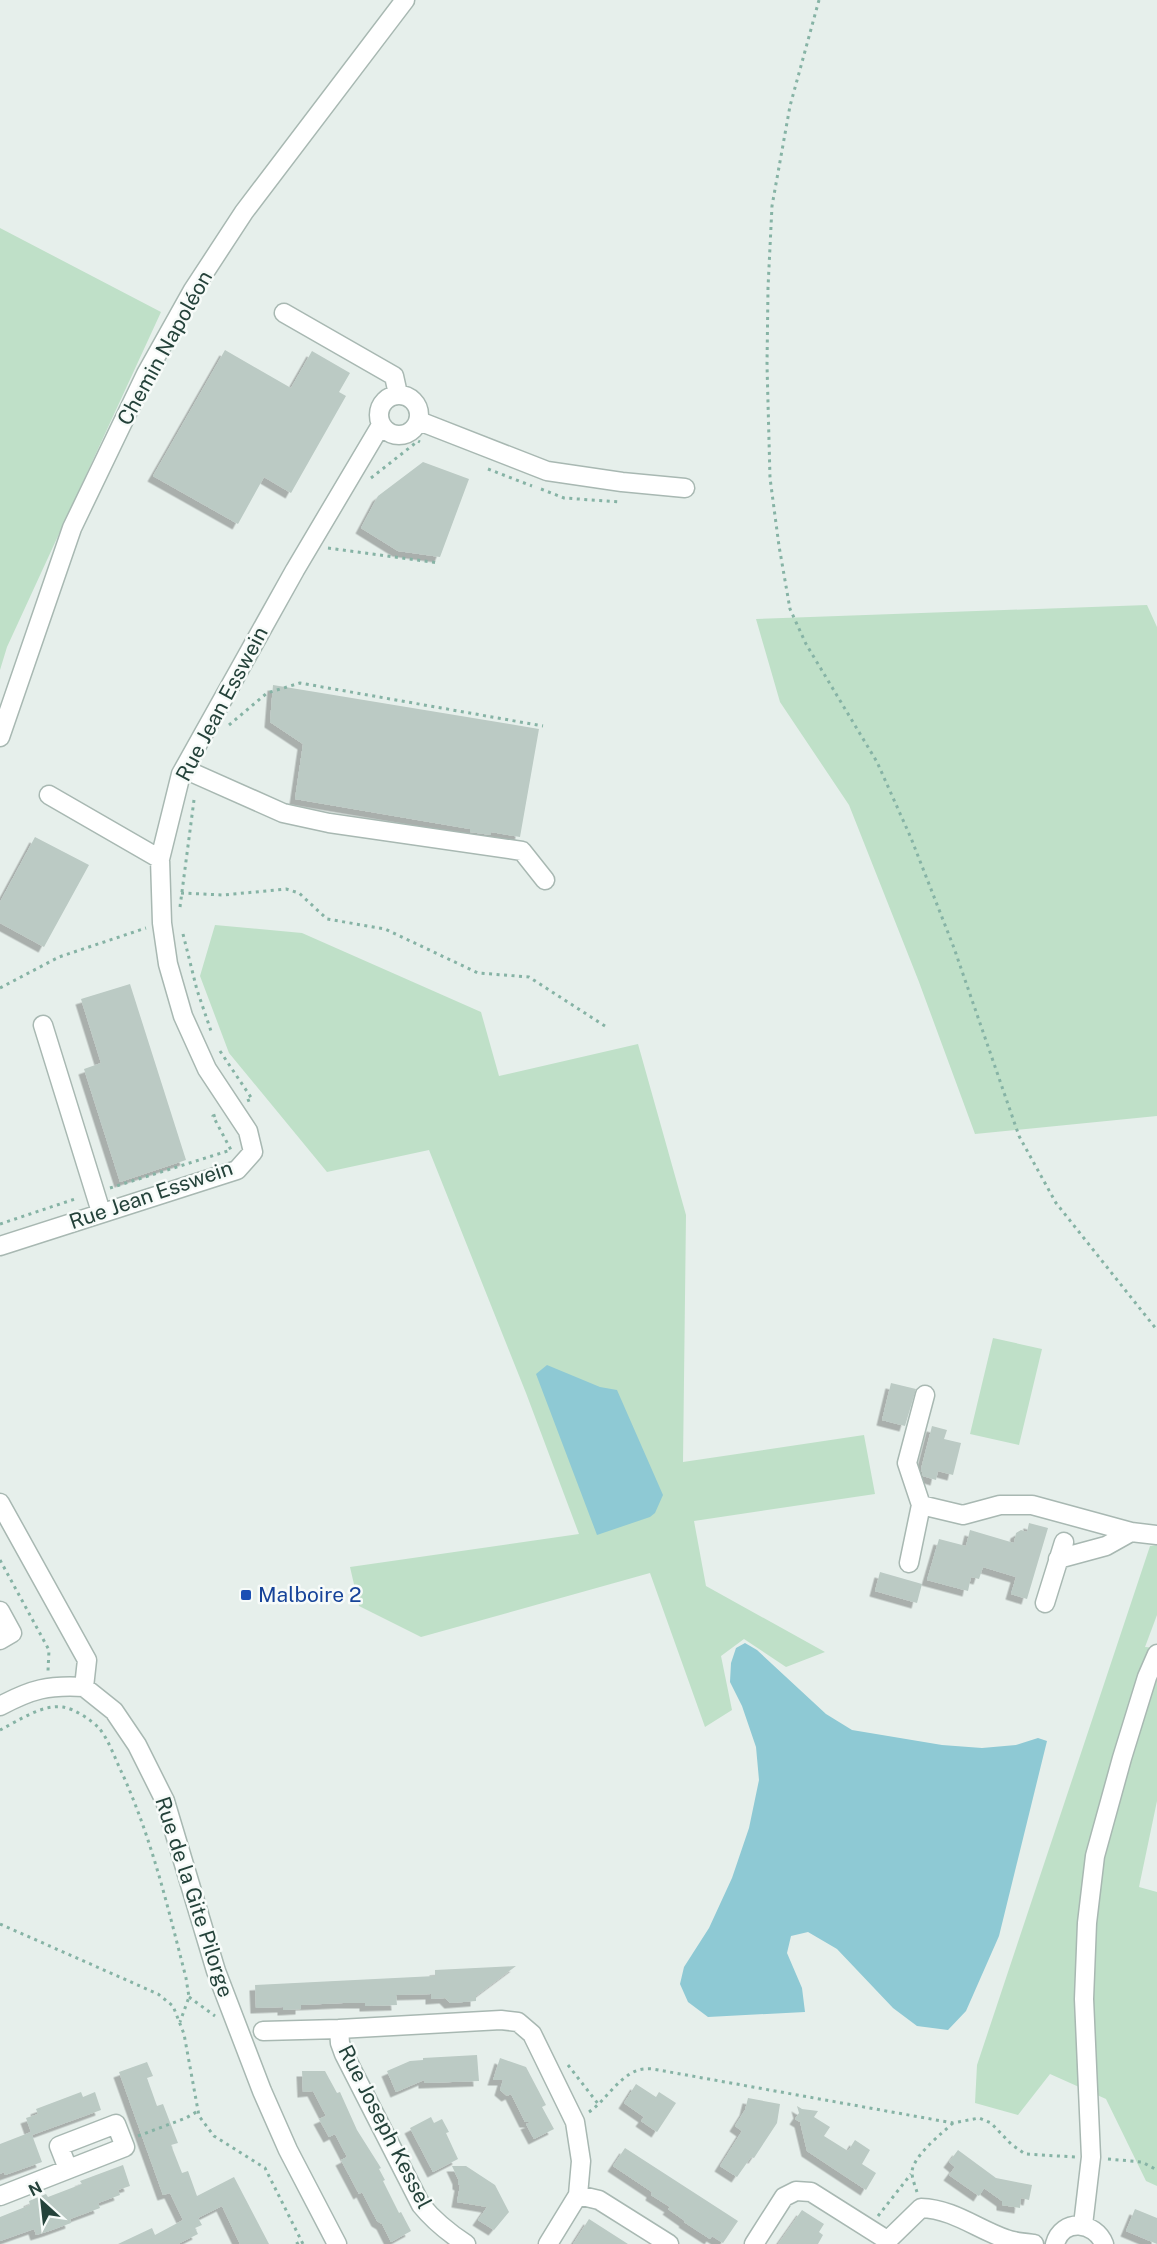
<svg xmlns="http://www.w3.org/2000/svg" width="1157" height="2244" font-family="'Public Sans',sans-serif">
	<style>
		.green { fill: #bfe0c8 }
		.water { fill: #8ec9d4 }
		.building { fill: #bbcac4; filter: url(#shadow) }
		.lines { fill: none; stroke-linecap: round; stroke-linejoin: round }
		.minor-casing { stroke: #a8b8b2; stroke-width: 21 }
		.path { stroke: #86b3a5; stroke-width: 3; stroke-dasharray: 3 4.5; stroke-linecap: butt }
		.minor { stroke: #fff; stroke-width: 18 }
		.transit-dot { fill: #1a4fb4; stroke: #f7fbf9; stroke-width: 2 }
		.labels { text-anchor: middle; stroke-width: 5; stroke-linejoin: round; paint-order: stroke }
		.street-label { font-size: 21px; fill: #24423a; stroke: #f7fbf9 }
		.transit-label { font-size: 21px; fill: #164399; stroke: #f7fbf9; text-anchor: start }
	</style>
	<defs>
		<filter id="shadow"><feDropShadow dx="-5.5" dy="5.5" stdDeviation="0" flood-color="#0004"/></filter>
	</defs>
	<rect width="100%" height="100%" fill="#e6efeb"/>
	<path class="green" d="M0,228L161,312L7,647L0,670Z
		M1147,605L1157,627V1116L975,1134L919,982L849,805L780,702L756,619Z
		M215,925L302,933L481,1012L499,1076L638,1044L686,1215L683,1462L864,1435L875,1494L694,1521L706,1586L825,1652L786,1667L744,1639L721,1656L732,1710L705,1727L650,1573L421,1637L359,1606L350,1567L579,1534L526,1393L429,1150L327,1172L229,1053L200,976Z
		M993,1338L1042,1349L1019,1445L970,1434Z
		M1157,1545V1615L1145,1647L1157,1648V1801L1139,1887L1157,1892V2186L1146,2181L1106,2099L1050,2074L1018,2115L975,2103L977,2065L1150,1546Z"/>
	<path class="water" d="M547,1365L600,1387L617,1390L663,1495L655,1513L650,1517L597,1535L536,1374Z
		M745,1643L757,1650L826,1714L852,1730L942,1745L982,1748L1016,1745L1038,1738L1047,1741L999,1936L966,2011L948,2030L917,2026L893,2008L837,1949L808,1932L791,1936L787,1953L802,1988L805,2012L708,2017L688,2002L680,1984L684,1967L709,1928L732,1878L749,1828L759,1780L756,1747L742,1706L730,1682L731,1663L736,1648Z"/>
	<path class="building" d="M225,350L291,388L312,351L350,373L339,392L346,396L291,493L264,477L238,524L153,476Z
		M423,462L469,479L440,557L398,551L361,528L378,496Z
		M273,685L539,729L520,837L491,832V835L470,832V829L295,799L303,744L270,722Z
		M35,837L89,865L44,947L0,923V902Z
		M130,984L186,1160L120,1182L84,1069L101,1063L81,999Z
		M891,1383L916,1389L905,1426L882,1420Z
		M932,1426L947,1430L944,1439L961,1443L953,1475L938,1471L936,1480L923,1476L921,1469Z
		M1029,1523L1048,1528L1027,1599L1011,1594L1016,1577L983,1567L979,1579L971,1577L968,1591L927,1580L939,1539L966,1546L970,1530L1014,1543L1016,1533L1021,1530L1027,1532Z
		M880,1572L922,1584L917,1603L875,1591Z
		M516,1966L476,1996V2001L450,2003L445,1998L431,1999V1994L396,1995L397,2005L365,2006V2003H343L301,2005V2009L283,2010V2007L256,2008L255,1985L435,1976V1970Z
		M477,2055L479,2081L424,2083V2080L396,2092L387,2071L410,2061L423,2060V2058Z
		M500,2058L526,2067L546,2105L542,2107L554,2129L534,2139L526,2124L531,2122H525L511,2094L507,2096L500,2090L503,2080H493Z
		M147,2062L153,2076L147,2078L157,2106L163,2104L178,2143L171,2145L182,2173L188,2171L197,2196L234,2177L269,2244H240L222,2206L198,2218L202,2225L195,2228L198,2234L178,2244H118L152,2228L155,2235L183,2220L170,2193L163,2195L119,2072Z
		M302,2071H325L337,2093L340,2092L357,2130L381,2168L379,2169L385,2180L383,2181L399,2213L401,2212L411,2231L391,2242L382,2224L377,2221L362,2192L359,2194L341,2160L347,2157L335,2134L329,2137L319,2119L326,2116L313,2091L303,2092Z
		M636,2084L656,2097L659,2092L676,2103L657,2132L641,2121L644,2117L624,2103Z
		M81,2092L83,2097L95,2092L101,2110L32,2135L42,2162L5,2175L4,2172L0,2174V2144L31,2132L26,2118L38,2114L36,2109Z
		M748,2098L780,2104L777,2123L754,2158L751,2157L737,2177L720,2166L742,2131L735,2126L745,2110Z
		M797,2106L802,2109L818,2111L814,2117L830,2127L824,2136L848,2151L855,2140L870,2150L862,2164L876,2173L866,2190L807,2151L800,2122L795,2119L799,2113Z
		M431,2117L434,2123L442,2119L449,2132L446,2133L458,2159L433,2172L410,2128Z
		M625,2148L738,2221L723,2243L712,2236L710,2239L684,2222L685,2221L668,2209L670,2207L651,2195L652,2192L613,2166Z
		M958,2150L996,2178L1032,2185L1029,2200L1021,2198L1020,2208L1002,2205V2201L984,2188L979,2196L949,2175L955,2167L949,2162Z
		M123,2165L130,2186L118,2190L120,2195L98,2203L100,2208L70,2219L71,2223L49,2231L36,2235L34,2229L0,2241V2217L30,2205L29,2201L46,2194L48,2197L82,2184L80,2181Z
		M452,2166H466L495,2185L509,2212L494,2230L478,2220L487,2207L457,2202L460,2185L458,2184V2179Z
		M1135,2209L1157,2218V2244L1126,2231Z
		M802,2210L824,2224L819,2232L823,2235L818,2244H778Z
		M589,2219L628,2244H573Z"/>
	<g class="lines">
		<defs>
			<path id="minor" d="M284,313L394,376L398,394
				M379 415a20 20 0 1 1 40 0a20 20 0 1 1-40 0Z
				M419,421L547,471L622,482L685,488
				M0,737L72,528L146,374L193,290L244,212L405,0
				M184,769L283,813L329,823L522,851L545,880
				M49,795L160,859
				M43,1025L101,1212
				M0,1246L237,1170L253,1152L248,1131L207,1069L183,1016L168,964L162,923L160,859L181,774L295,570L381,425
				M0,1503L87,1660L84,1687
				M921,1505L963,1515L1000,1505H1032L1131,1532L1157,1535
				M1058,1559L1106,1546L1131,1532
				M909,1563L921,1505L907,1463L925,1395
				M1045,1603L1064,1542
				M0,1611L12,1633L0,1640
				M84,1687L114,1711L137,1745L165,1801L216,1971L262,2091L288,2150L337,2244
				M0,1706C32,1689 48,1685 84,1687
				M339,2029L340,2043L344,2054L421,2205C434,2221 449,2233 466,2244
				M263,2031L339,2029L501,2020L518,2022L532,2034L575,2122L581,2161L578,2195L548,2244
				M578,2195L599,2200L669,2244
				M0,2196L125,2147L116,2124L59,2146L68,2169
				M1083,2225L1091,2157L1084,1999L1087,1923L1095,1856L1122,1758L1147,1677L1157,1654
				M754,2244L784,2197L796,2191L811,2192L887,2240
				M884,2244L921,2208C953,2209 977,2229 1006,2239C1014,2242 1025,2243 1034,2244
				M1055,2244C1062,2218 1095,2221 1104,2244"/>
		</defs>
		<use href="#minor" class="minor-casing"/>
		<path class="path" d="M819,0L790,106L772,206L768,288L767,365L770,478L779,546L790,609L806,644L877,762L911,838L954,948L1019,1136L1056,1203L1157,1330
			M488,469L532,486
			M371,478L418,441L420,442
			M541,489L564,498L621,502
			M328,548L439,563
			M229,725L267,693L300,683L543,726
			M181,893L224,895L286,889L299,893L327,919L385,929L478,973L529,977L608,1028
			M180,907L194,800
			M183,934L197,990L212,1034
			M0,988L59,957L146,928
			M220,1051L252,1099L247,1101
			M110,1188L231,1150L213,1116L216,1115
			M0,1224L78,1198
			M0,1560L49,1650L48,1671
			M0,1730C18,1721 42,1704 63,1707C75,1709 91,1720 99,1728C109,1740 115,1759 122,1773C152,1839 168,1908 186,1978L189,1997L180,2022
			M0,1924L158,1994L173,2006L184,2034L199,2116L214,2136L265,2168L303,2244
			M189,1997L215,2016
			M568,2065L599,2105
			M589,2112C607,2100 622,2070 645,2069C651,2068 658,2070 664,2071L953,2123L979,2118L991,2123L1011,2144L1025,2154L1075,2157
			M138,2136L186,2118L198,2111
			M1108,2159L1142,2162L1157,2170
			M917,2192C915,2186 912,2178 912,2172C913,2156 941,2134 953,2123
			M878,2216L911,2174
			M296,2244L302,2241"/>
		<use href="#minor" class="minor"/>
	</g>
	<rect class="transit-dot" x="240" y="1589" width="12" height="12" rx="3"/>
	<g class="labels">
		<g class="street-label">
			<text transform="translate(165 348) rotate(-61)" y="7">Chemin Napoléon</text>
			<text transform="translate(222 704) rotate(-62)" y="7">Rue Jean Esswein</text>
			<text transform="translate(151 1195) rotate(-19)" y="7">Rue Jean Esswein</text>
			<text transform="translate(194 1897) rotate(72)" y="7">Rue de la Gite Pilorge</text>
			<text transform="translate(385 2127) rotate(63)" y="7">Rue Joseph Kessel</text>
		</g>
		<g class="transit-label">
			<text x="258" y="1602">Malboire 2</text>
		</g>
	</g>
	<g transform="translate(42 2202) rotate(333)" stroke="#f7fbf9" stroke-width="4.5" paint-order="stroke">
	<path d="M0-4.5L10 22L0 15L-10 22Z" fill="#24423a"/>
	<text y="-9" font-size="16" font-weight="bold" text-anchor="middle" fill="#24423a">N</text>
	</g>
</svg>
